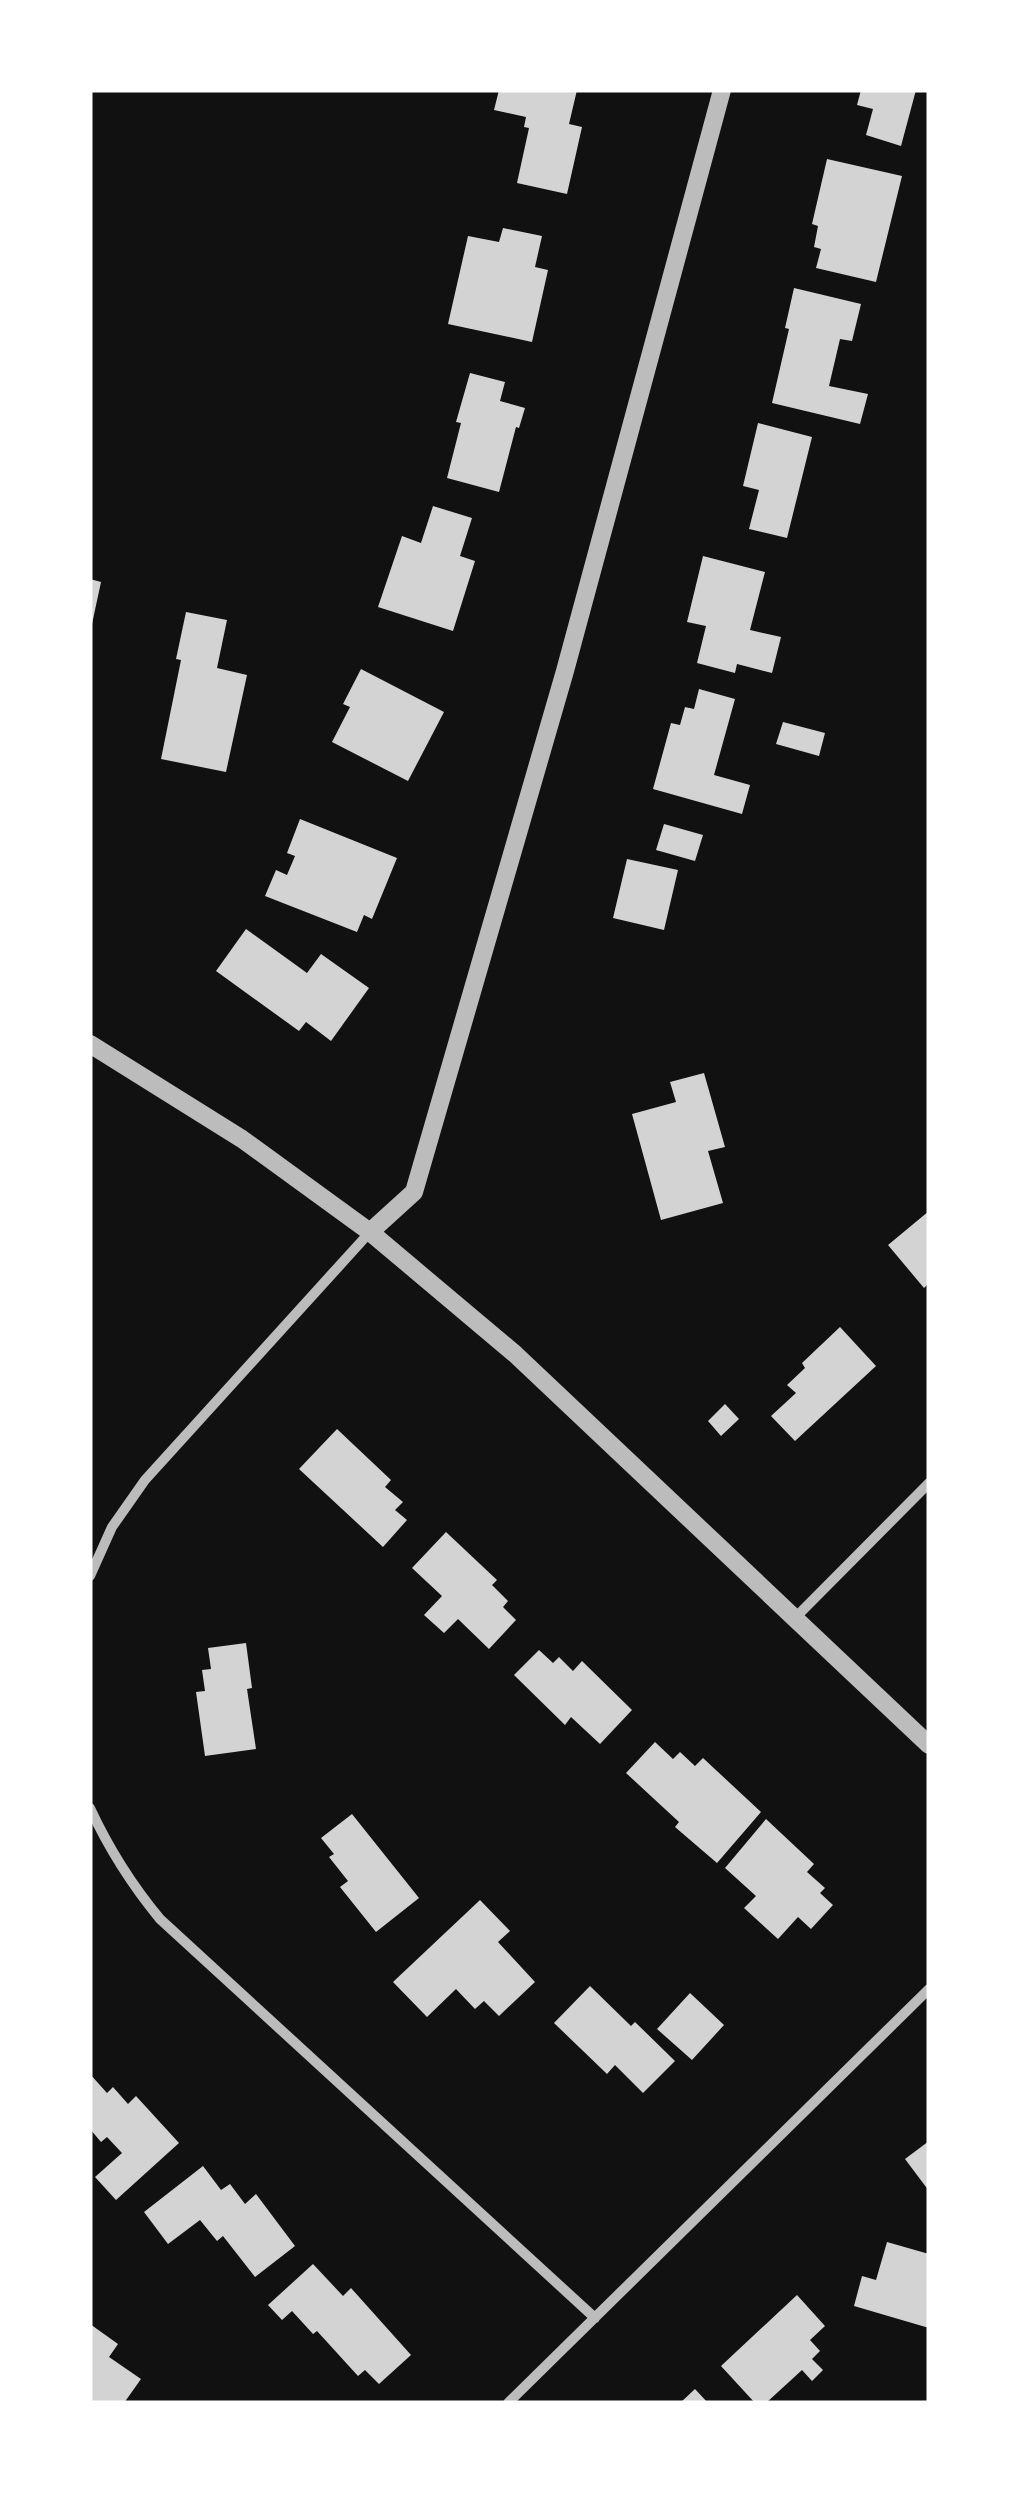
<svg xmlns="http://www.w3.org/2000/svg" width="1019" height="2493" font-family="Literata,serif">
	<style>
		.building { fill: #d3d3d3 }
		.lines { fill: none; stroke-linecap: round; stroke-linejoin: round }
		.minor { stroke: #bcbcbc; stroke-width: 10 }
		.tertiary { stroke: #bcbcbc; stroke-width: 18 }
	</style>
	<rect width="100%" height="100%" fill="#111"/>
	<path class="building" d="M499,90H577L569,124L582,127L567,194L517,183L529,128L524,127L526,117L494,110Z
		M861,90H916L901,146L866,135L873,109L857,105Z
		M827,159L902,176L876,282L816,268L821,249L814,247L818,226L812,224Z
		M503,228L542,236L535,267L548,270L532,342L448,324L468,236L499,242Z
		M794,288L861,304L852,341L840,339L829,386L868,394L860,424L772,403L789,329L785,328Z
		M470,373L505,382L500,401L525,408L519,428L516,427L499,492L447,478L461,423L456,422Z
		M758,423L812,437L787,538L749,529L759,490L743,486Z
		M433,506L472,518L460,556L475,561L453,631L378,607L402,536L421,543Z
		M703,556L765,572L750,630L781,637L772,673L737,664L735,673L697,663L706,626L687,622Z
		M90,579L101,582L92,624H90Z
		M186,612L227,620L217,668L247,675L226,772L161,759L181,660L176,659Z
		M361,669L444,712L408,781L332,742L350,707L343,704Z
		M699,689L735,699L714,775L750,785L742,814L653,789L671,723L680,725L685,707L694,709Z
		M783,722L825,733L819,756L776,744Z
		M300,819L397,858L372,919L364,915L357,932L265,896L276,870L287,875L295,856L287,853Z
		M664,824L703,835L695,861L656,850Z
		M627,859L678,870L664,930L613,918Z
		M246,929L307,973L321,954L369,988L331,1041L306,1022L299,1031L216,971Z
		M704,1073L725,1147L708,1151L723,1203L661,1220L632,1114L676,1102L670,1082Z
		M929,1211V1283L924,1288L888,1245Z
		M840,1327L876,1366L795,1441L771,1416L796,1393L787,1385L805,1368L802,1363Z
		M725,1404L739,1419L721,1436L708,1421Z
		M337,1429L391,1480L385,1487L403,1502L395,1510L407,1520L383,1547L299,1469Z
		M446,1532L497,1580L492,1585L508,1601L503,1607L516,1620L489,1649L458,1619L444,1633L424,1615L442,1596L412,1568Z
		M246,1643L252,1688L247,1689L256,1749L205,1756L196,1692L205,1691L202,1670L211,1669L208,1648Z
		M539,1650L553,1663L559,1657L573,1671L582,1661L632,1710L600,1744L571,1717L565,1725L514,1675Z
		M655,1742L673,1759L680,1752L695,1766L703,1758L761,1812L717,1863L675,1827L679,1822L626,1773Z
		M352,1814L419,1898L376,1932L340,1887L348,1881L329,1857L334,1854L321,1838Z
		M766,1819L814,1864L807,1872L825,1888L820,1893L833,1905L811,1929L798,1917L778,1939L744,1908L756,1896L725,1868Z
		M480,1900L510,1931L498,1942L535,1982L499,2016L484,2001L475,2009L456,1989L427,2017L393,1982Z
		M590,1986L631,2026L635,2022L675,2061L643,2093L615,2065L607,2074L554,2023Z
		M690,1993L724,2025L692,2060L657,2029Z
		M90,2074L107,2093L113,2087L128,2104L136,2096L179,2143L116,2200L95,2177L122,2153L107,2137L101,2142L90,2129Z
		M929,2141V2191L905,2159Z
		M203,2166L221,2190L230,2184L245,2204L256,2194L295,2246L255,2277L223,2236L217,2241L200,2220L168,2244L144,2212Z
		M887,2242L929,2254V2328L854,2306L862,2276L876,2280Z
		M313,2264L343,2296L351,2288L411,2355L379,2384L365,2370L358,2376L317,2331L313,2334L292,2311L282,2320L268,2305Z
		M797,2295L825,2326L810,2340L820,2351L812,2359L823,2370L812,2381L802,2370L766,2403H755L721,2366Z
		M90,2324L118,2344L109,2357L141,2379L124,2403H90Z
		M695,2389L708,2403H680Z"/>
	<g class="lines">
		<path class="minor" d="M90,1576L112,1527L145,1480L370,1232
			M794,1619L929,1483
			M90,1808C109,1849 131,1884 160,1919L595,2318
			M508,2403L929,1989"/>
		<path class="tertiary" d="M90,1044L242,1139L370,1232L515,1354L929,1745
			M370,1232L414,1192L565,671L722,90"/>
	</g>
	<rect width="1019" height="2493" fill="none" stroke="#ffffff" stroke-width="185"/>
</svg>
